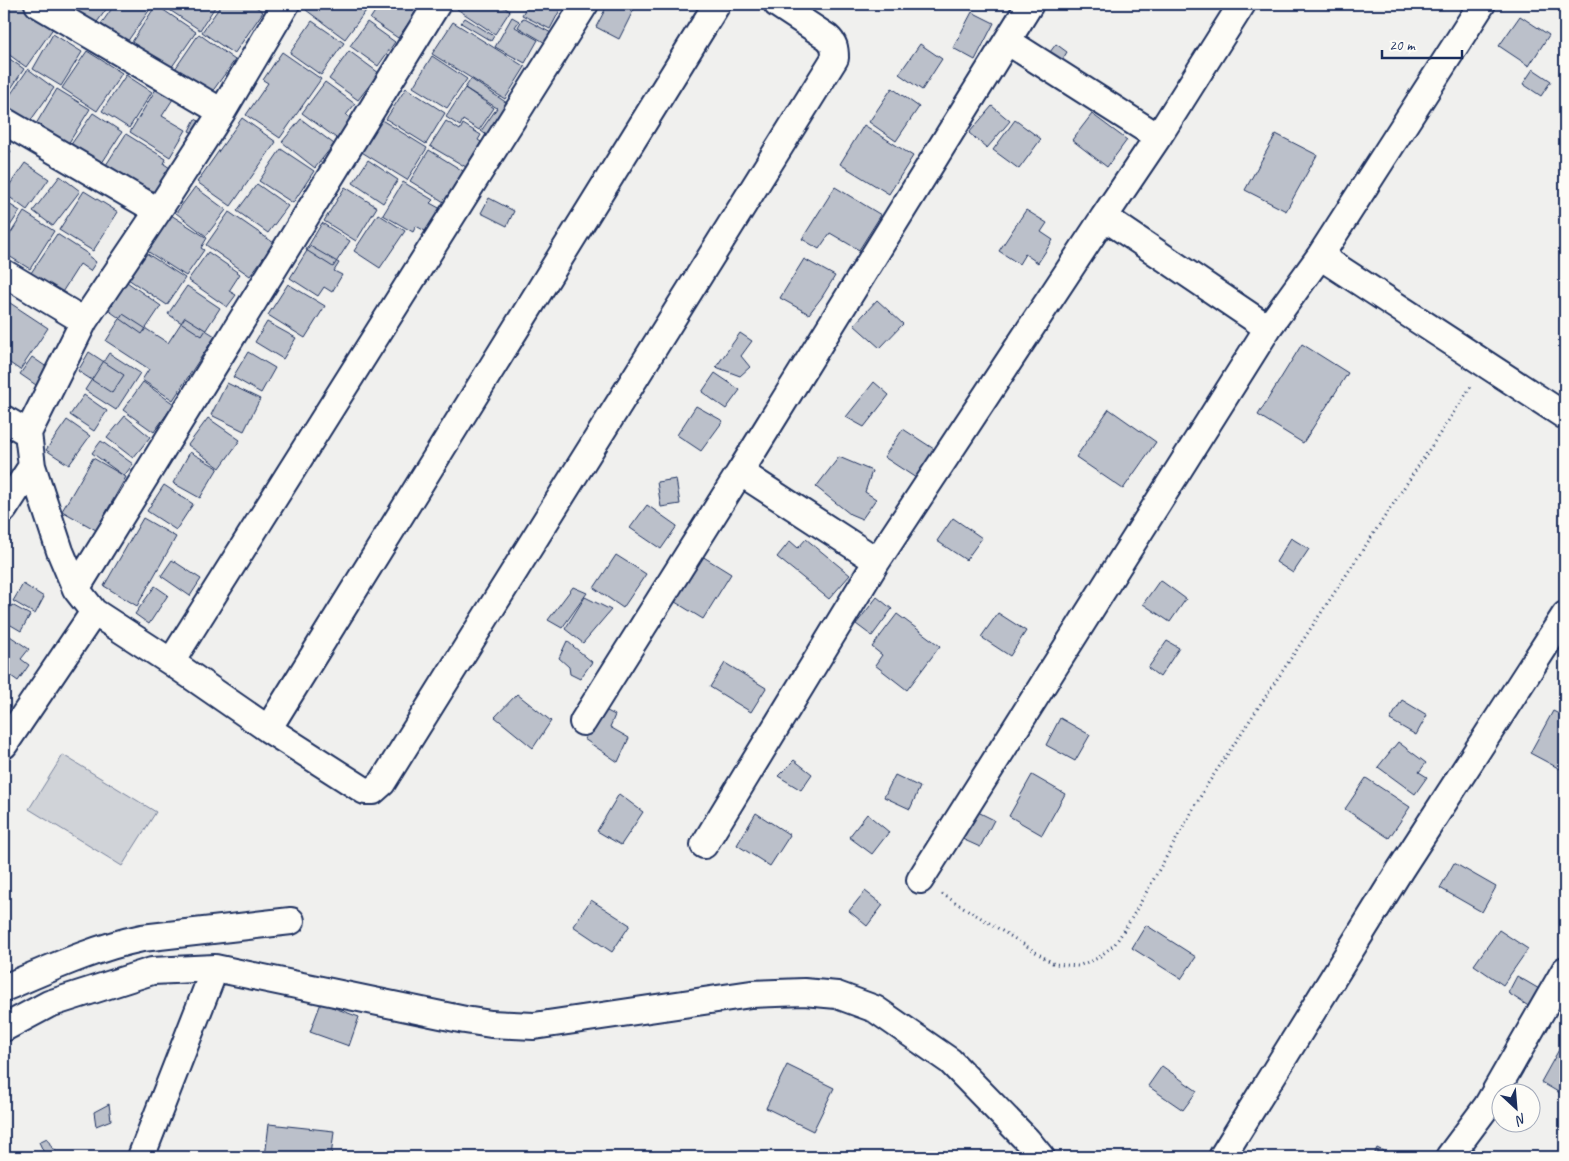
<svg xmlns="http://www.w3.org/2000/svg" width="1569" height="1161" font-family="Caveat,sans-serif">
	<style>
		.green { fill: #d0d3d8; stroke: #76819b }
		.building { fill: #bbc0ca; stroke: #1b2f5e }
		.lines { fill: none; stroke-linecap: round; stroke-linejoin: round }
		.minor-casing { stroke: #1b2f5e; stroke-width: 30 }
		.path { stroke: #1b2f5e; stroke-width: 3; stroke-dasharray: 1 4; stroke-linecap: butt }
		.minor { stroke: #fdfcf7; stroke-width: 26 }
	</style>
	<rect width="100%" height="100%" fill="#f0f0ee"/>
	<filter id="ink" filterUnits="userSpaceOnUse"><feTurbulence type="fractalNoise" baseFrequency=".02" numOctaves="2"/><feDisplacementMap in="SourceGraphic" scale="10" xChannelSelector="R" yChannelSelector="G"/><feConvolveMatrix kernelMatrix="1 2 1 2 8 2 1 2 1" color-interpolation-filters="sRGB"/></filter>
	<g filter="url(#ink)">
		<path class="green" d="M63,755L156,812L122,866L29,809Z"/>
		<path class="building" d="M4,4H21L54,27L26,67L4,51Z
			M71,4H110L95,25L69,7Z
			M115,4H151L153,5L127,42L101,24Z
			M171,4H217L200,30L168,9Z
			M222,4H252L263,12L234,54L202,32Z
			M311,4H371L345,39L306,10Z
			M380,4H422L398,38L370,19Z
			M460,4H499L510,11L495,34L457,9Z
			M528,4H558L562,6L550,29L522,15Z
			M608,4H623L634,9L619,39L596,27Z
			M156,5L196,32L169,71L130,45Z
			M972,12L994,23L975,60L953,48Z
			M1520,16L1549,35L1529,66L1499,46Z
			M512,17L519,21L515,27L538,40L525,63L495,47Z
			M465,18L494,36L491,41L461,23Z
			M523,18L555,35L549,45L518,27Z
			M312,21L344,43L321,75L290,53Z
			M367,22L395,42L378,66L350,46Z
			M453,22L525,67L505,99L432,54Z
			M53,34L82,52L61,86L33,69Z
			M199,34L235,60L209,96L173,72Z
			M920,44L942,59L922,90L899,74Z
			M1056,44L1067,52L1059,65L1047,56Z
			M87,51L122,73L97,111L62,88Z
			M349,51L379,73L358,100L329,79Z
			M282,52L321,79L280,138L246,115L268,83L263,80Z
			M4,55L24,69L4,99Z
			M432,56L467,79L447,108L413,87Z
			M28,69L54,88L28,124L4,108V104Z
			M1533,69L1551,81L1541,96L1523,84Z
			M126,75L152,92L129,128L102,111Z
			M471,79L513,107L492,139L481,131L497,108L465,88Z
			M325,82L355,104L346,115L357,123L343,143L302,113Z
			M406,88L445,113L426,144L386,119Z
			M465,88L494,108L479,130L463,120L460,126L446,117Z
			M892,88L919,107L896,141L869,122Z
			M57,89L90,109L68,144L36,124Z
			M156,89L173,99L162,116L186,130L170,157L130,132Z
			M992,106L1010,121L987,148L969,133Z
			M93,113L122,132L100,166L70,146Z
			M1092,114L1127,140L1107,167L1072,140Z
			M242,118L276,142L231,206L197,182Z
			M195,119L205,124L199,136L189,131Z
			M301,119L334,144L315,168L282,142Z
			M380,119L427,148L407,180L360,151Z
			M1015,120L1041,139L1019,169L993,150Z
			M446,121L460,130L463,124L481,135L478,140L481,142L466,167L430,146Z
			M864,125L913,156L889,194L840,164Z
			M126,134L166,159L164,164L173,170L157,194L148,188L146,191L106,165Z
			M1276,134L1317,155L1286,211L1245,190Z
			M4,146L11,151L4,161Z
			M281,149L314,171L293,203L259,181Z
			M429,150L463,171L444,202L410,181Z
			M368,160L398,180L383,203L353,183Z
			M25,163L49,179L27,210L4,193Z
			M60,176L80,191L53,226L33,211Z
			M403,182L433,200L430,203L441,209L427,232L416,226L413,232L383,215Z
			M257,184L288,206L268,233L237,211Z
			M195,187L226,210L206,236L176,213Z
			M345,187L377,207L356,241L324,221Z
			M835,187L881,215L859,250L830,233L819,249L802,239Z
			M84,191L118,212L93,251L59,230Z
			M489,198L514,211L507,226L481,213Z
			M4,201L20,211L4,235Z
			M1026,210L1047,223L1041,232L1053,240L1038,263L1025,254L1019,264L999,251Z
			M24,212L54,231L30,269L4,253V244Z
			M229,212L274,243L250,276L206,245Z
			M378,214L405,231L380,268L354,251Z
			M171,215L207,238L201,248L204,250L186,276L147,251Z
			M322,223L350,241L333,267L306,250Z
			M57,234L88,254L87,255L96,262L90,271L80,264L59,297L29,276Z
			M310,246L339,263L334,271L342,275L332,292L324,287L318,296L290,278Z
			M208,252L240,274L229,291L236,295L227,307L188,280Z
			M146,253L185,278L167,305L128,279Z
			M804,259L835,276L822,297L809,314L780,298Z
			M127,282L161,306L142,334L108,310Z
			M288,284L325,306L305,338L268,315Z
			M187,286L220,308L202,336L168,314Z
			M4,299L48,328L20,370L4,359Z
			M877,300L903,324L880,348L854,325Z
			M123,314L168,343L185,317L215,336L173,400L142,380L149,369L106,341Z
			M267,322L296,338L283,359L255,342Z
			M740,333L752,341L741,356L750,367L740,376L716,367Z
			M1302,344L1348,373L1303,443L1258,415Z
			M89,352L124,375L112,393L78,371Z
			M248,352L275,368L261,393L233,377Z
			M109,353L140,373L116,410L85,390Z
			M32,357L48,368L36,385L20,374Z
			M715,373L740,390L726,409L702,392Z
			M143,382L174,404L154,432L123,410Z
			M874,382L889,395L864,427L846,417Z
			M227,383L260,399L244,431L211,415Z
			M84,395L107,411L94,431L70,415Z
			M696,406L723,421L701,451L677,435Z
			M1109,409L1156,442L1123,489L1076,457Z
			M125,416L150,437L133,458L107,438Z
			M208,418L240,440L220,468L188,445Z
			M67,420L90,436L69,465L46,450Z
			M903,429L934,449L916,478L884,457Z
			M101,441L133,464L124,476L92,453Z
			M190,452L218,468L200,498L173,483Z
			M839,457L872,471L865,492L876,499L862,519L850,514L816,487Z
			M93,458L126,477L96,530L62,511Z
			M676,479L680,504L661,507L657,482Z
			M164,485L193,504L176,530L147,511Z
			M647,505L677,526L661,549L630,528Z
			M143,518L176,537L137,606L104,586Z
			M953,518L982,538L966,560L937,541Z
			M1291,538L1309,549L1293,573L1276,562Z
			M806,539L850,575L829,599L777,557L790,541L798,548Z
			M694,551L731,574L703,619L667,597Z
			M616,555L646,574L623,608L594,588Z
			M172,560L201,579L190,596L161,576Z
			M1160,580L1186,599L1170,622L1143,604Z
			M23,584L44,597L35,614L13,601Z
			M155,586L168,595L149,624L135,614Z
			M573,587L587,593L562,628L548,620Z
			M585,597L611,610L583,643L565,629Z
			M877,597L892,609L872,636L856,624Z
			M12,605L30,615L21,631L4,621V618Z
			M998,613L1026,631L1010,656L981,637Z
			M897,614L940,646L907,690L875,665L882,655L872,647Z
			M4,632L29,649L21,659L29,665L18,681L4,671Z
			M567,641L592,662L580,679L570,674L569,667L559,658Z
			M1167,641L1179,648L1160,677L1148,668Z
			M725,663L766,688L751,712L710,687Z
			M517,694L551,721L533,748L495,717Z
			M1402,700L1427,715L1416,735L1390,720Z
			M605,710L615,715L610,727L629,738L618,762L584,739Z
			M1553,711L1565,717V760L1560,769L1530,753Z
			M1060,718L1090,735L1075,761L1046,745Z
			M1398,742L1426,763L1419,772L1427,777L1415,794L1378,767Z
			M794,760L812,774L801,790L778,776Z
			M895,775L920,787L910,809L884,797Z
			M1032,775L1065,794L1042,835L1009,816Z
			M1366,778L1410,807L1389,838L1345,809Z
			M619,794L643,812L621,845L597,831Z
			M974,810L994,820L980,847L960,838Z
			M756,813L790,835L770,866L737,845Z
			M867,814L889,832L872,854L849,837Z
			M1454,863L1496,887L1482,912L1440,888Z
			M865,891L883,905L867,926L849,911Z
			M591,900L630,925L612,952L573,926Z
			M1146,925L1196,957L1181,979L1132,948Z
			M1499,930L1528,949L1503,985L1474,965Z
			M1517,976L1541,990L1530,1007L1508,993Z
			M321,1003L359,1017L349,1046L310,1032Z
			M1561,1046L1565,1048V1096L1541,1082Z
			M787,1065L834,1088L813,1131L766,1108Z
			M1162,1066L1197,1091L1183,1110L1148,1086Z
			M109,1104L111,1120L96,1126L94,1112Z
			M269,1124L334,1131L331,1157H265Z
			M47,1138L52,1148L56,1150L45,1155L39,1142Z
			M1377,1148L1396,1157H1373Z"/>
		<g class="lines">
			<defs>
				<path id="minor" d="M38,4L222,112
					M437,4L76,589L94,612L171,662L268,729L365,791H373L382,783L835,58C835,48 834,43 827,37L777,4
					M1030,4L1007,41L1158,137
					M1482,4L1320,256L1565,416
					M4,121L158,211
					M1104,217L1158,137L1242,4
					M4,273L84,321
					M4,419L28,433
					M32,466L28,433L84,321L158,211L222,112L286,4
					M4,509L32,466L60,551L76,589
					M877,561L740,472L1007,41
					M171,662L585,4
					M583,722L740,472
					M268,729L717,4
					M4,745L94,612
					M704,845L877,561L1104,217L1268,328
					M920,880L1268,328L1320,256
					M4,988C49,969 94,948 142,938L291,921
					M4,1028L49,1004L152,971L215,968L465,1020L491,1024L534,1026L751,994L804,992L837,995L875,1009L950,1061L1027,1140L1041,1157
					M141,1157L215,968
					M1222,1157L1400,870L1565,615
					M1449,1157L1487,1106L1565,970"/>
			</defs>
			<use href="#minor" class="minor-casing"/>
			<path class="path" d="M942,894L1025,945L1054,964L1078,966L1098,958L1115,944L1130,921L1207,785L1472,385"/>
			<use href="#minor" class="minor"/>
		</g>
	</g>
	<rect width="1569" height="1161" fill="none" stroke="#fdfcf7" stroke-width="20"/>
	<rect x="10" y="10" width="1549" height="1141" fill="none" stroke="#1b2f5e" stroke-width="2" filter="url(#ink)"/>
	<g transform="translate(1516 1108) rotate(154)"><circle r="24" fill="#fdfcf7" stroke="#a3aaba"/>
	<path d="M0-4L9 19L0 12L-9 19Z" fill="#1b2f5e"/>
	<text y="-8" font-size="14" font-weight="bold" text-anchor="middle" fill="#1b2f5e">N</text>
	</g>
	<path d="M1382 50v8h80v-8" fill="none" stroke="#1b2f5e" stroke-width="2.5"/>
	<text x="1389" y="50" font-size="15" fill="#1b2f5e" stroke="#fdfcf7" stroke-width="4" paint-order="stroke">20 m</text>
</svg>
